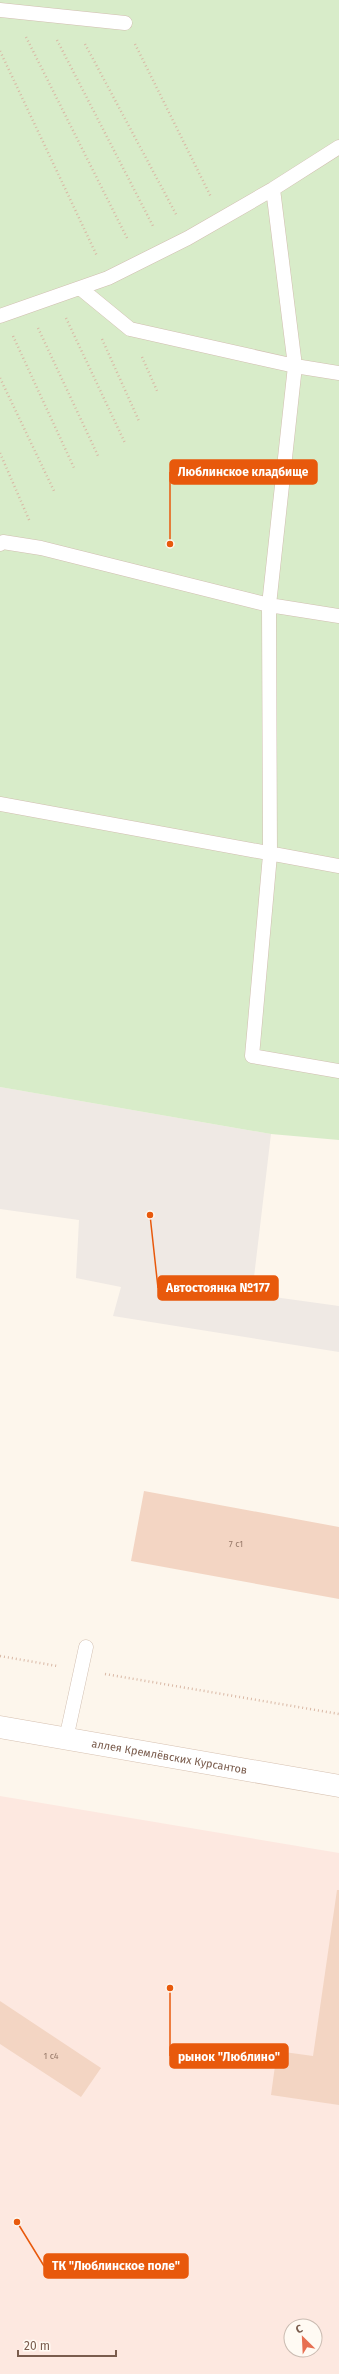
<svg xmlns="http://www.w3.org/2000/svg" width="339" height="2374" font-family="'Fira Sans',sans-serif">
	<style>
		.commercial { fill: #fde8e0; fill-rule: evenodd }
		.industrial { fill: #efe9e4 }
		.green { fill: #d8ecc9 }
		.building { fill: #f3d5c3 }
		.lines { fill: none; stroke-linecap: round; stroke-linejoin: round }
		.lane-casing { stroke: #d1beb0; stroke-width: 15 }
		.secondary-casing { stroke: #d6c0b0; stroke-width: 23 }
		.path { stroke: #d9b8a5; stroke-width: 2.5; stroke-dasharray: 1 3; stroke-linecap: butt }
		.lane { stroke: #fff; stroke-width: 14 }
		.secondary { stroke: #fff; stroke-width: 22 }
		.labels { text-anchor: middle; stroke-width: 3; stroke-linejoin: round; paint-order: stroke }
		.number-label { font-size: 9px; fill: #987a6a }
		.street-label { font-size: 11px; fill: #7a5c4d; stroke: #fffaf3 }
		.leader { fill: none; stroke: #e8590c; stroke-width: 1.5 }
		.callout-dot { fill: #e8590c; stroke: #fffaf3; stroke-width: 1.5 }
		.callout { fill: #e8590c; stroke: #e8590c; stroke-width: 1.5 }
		.callout-label { font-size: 12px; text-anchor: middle; font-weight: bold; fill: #fff }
	</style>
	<rect width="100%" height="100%" fill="#fdf6ec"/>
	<path class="commercial" d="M0,1796L339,1853V2374H0ZM291,2326H315V2350H291Z"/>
	<path class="industrial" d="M0,1087L271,1134L252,1294L339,1306V1352L113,1316L121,1287L76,1278L79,1220L0,1209Z"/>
	<path class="green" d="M0,0H339V1140L271,1134L0,1087Z"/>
	<path class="building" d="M144,1491L339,1527V1599L131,1561Z
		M337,1890H339V2105L271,2095L277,2051L313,2056Z
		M0,2001L101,2068L81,2097L0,2044Z"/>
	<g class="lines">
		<defs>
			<path id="lane" d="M0,10L125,23
				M80,288L130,329L295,366L273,189
				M0,316L108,278L188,238L273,189L339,147
				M339,373L295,366L269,605L270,855L252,1056L339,1071
				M0,544L3,542L41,548L269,605L339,616
				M0,804L339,866
				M66,1739L86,1647"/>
			<g id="secondary">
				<path id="s1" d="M0,1727L339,1786"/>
			</g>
		</defs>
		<use href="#lane" class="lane-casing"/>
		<use href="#secondary" class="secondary-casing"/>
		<path class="path" d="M26,37L128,240
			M57,40L154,228
			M85,44L177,216
			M135,44L211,197
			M0,51L97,256
			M66,318L125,443
			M38,328L99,458
			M13,336L75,470
			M102,339L139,421
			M142,357L158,393
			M0,378L55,493
			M0,453L30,522
			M0,1656L57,1666
			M105,1674L339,1714"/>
		<use href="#lane" class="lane"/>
		<use href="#secondary" class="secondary"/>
	</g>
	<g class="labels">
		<g class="number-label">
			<text x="236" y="1547">7 с1</text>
			<text x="51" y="2059">1 с4</text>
		</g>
		<g class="street-label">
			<text dy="4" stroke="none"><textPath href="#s1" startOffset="172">аллея Кремлёвских Курсантов</textPath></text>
		</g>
	</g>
	<path class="leader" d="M170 544L170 472M150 1215L158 1288M170 1988L170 2056M17 2222L44 2266"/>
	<g class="callout-dot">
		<circle cx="170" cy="544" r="4"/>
		<circle cx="150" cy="1215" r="4"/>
		<circle cx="170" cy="1988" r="4"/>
		<circle cx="17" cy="2222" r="4"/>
	</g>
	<g class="callout">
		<rect x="170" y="460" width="147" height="24" rx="4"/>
		<rect x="158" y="1276" width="120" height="24" rx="4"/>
		<rect x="170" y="2044" width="118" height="24" rx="4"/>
		<rect x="44" y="2254" width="144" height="24" rx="4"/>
	</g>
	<g class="callout-label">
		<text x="243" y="476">Люблинское кладбище</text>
		<text x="218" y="1292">Автостоянка №177</text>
		<text x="229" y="2061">рынок "Люблино"</text>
		<text x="116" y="2270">ТК "Люблинское поле"</text>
	</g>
	<g transform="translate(303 2338) rotate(336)"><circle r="19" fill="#fffaf3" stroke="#cabbb1"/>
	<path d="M0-3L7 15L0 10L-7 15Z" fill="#e76f51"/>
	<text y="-6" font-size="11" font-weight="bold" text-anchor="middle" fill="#7a5c4d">С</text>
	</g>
	<path d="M18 2350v6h98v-6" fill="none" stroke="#7a5c4d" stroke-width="2"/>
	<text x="24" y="2350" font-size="12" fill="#7a5c4d" stroke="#fffaf3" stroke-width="3" paint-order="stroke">20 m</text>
</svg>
